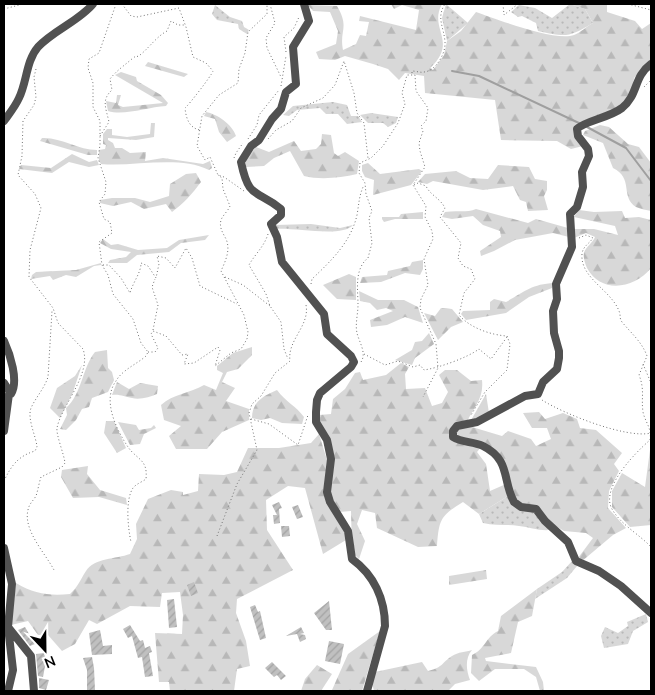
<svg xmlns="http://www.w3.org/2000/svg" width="655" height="695" font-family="Mulish,sans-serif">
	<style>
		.grass { fill: url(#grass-dots) }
		.forest { fill: url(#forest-firs) }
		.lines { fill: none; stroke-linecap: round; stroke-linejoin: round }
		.stream { stroke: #9f9f9f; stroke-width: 2 }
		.building { fill: url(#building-hatch) }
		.path { stroke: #737373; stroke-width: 1; stroke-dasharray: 1 2.5; stroke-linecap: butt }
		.street { stroke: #515151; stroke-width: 8 }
	</style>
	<defs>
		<pattern id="grass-dots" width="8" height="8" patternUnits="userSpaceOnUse" patternTransform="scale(1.25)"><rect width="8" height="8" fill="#d8d8d8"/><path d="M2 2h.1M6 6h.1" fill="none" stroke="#b8b8b8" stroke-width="1.8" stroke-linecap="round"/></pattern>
		<pattern id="forest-firs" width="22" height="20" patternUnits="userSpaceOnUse" patternTransform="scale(1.25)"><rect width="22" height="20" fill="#d8d8d8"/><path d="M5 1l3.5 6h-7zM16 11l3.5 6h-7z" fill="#b8b8b8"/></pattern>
		<pattern id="building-hatch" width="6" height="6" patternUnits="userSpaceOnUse" patternTransform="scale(1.25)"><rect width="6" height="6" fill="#c0c0c0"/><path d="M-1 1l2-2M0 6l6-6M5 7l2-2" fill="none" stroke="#a3a3a3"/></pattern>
	</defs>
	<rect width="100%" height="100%" fill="#fff"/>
	<path class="grass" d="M446,4L468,23L447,41L442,18Z
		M570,4L585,9L593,23C568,38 566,37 538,31L536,23L522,16L518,17L511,12L519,5L535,8L552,18Z
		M215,5L230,17L242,21L244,27L249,30L247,34L239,29L238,24L217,20L212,14Z
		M333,102L347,105L351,116H358L362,122L347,124L338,114H326L320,108L297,110L289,116L283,115L293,106Z
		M371,113L398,117L396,123L388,127L383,123H368L360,115Z
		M311,224L340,228L353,225C343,238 292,227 275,229V225Z
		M508,496L533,511L550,530C538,531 530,527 519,526C507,524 495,526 483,523L479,514Z
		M573,560L577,566L567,578L535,599L537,589L562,572Z
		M646,614L648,622L633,631L628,644L604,648L601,636L605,627L618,633L628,626L627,622Z"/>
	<path class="forest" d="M391,4H442C428,29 459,41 430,68L433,70L444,55L447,41L461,31L476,12C496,19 556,42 574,35C580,33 587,26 593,23L585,9L570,4H607V12L635,21L642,29L651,23V60L634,78C633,107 602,117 577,123C572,133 575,139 583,146L571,149L557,141L501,140L495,100L425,93L424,76L405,73L399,80L388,69L373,64L345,56L335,60L319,59L316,52L336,44L338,31L330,12L313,11L308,5L337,6C350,28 339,30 343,50L356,44L360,35L366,36L369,22L359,21L360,16L416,30L419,10L402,5L394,9Z
		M148,62L188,74L184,77L145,66Z
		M121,72L136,77L137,81L161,95L168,103L166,106C148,107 124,116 108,111L106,101L116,103L117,95H121L118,105L123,107L163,103L115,75Z
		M206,112C217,114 232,124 236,136L227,142L219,132L215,119L204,116Z
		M151,123H155L154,137L136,140L108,138V140L113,143L115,148H122L130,153L146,152L145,161L163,158L203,164L210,161L212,168L209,170C179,155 134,167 101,164L99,161V150L105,149L106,145L103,144V134L107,129H112V135L127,137L150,134Z
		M600,125L609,127L628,144L639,147L651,163V211C647,210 640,209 636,207C620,197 634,178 613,168L603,143L583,135L585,131Z
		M322,134L331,135L334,153L338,156L345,152L359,161L357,174C340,178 320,180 304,176L290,151L274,158L264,166L246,167V159L256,147L269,152L294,141L301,151L316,149L321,144Z
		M42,138C61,137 78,150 97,150V155H88L40,141Z
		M72,154L89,162L97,160L99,165L89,167L69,162L52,173L19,169L21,165L51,168Z
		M368,163L380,174L419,169L422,171L411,185L373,195L374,180L365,177L362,171V165Z
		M498,165L529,167L535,179L547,181V190L544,196L548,210L528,211L526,202L520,200L513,186L483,190L433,181L427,184L418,182L425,174L456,171L470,178L488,179Z
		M196,173L201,182C193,193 183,204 172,212L166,204L144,209L131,202L113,206L100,203V200L112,198H135L150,202L169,196L170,184L186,174Z
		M476,209L528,223L536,219L568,228L569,237L553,233L515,240L494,251L481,256L480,251L501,237L500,231L483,225L473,216L452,219L442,217L445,212C456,210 467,213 476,209Z
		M579,210L594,212L622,211L625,218L639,217L651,220V268C634,289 601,294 587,268C585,263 583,258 584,253C586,246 593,243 595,237L586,233L574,238L573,229H594L618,235L615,226L574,217Z
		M423,212V219H395L384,222L382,219V217H399L401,214Z
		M209,235L205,240L181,243L169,252L137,255L127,263H108L110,260L126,257L131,252L111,249L100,243L103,239L111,245L118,244L138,250L167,248L179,240Z
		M423,260V269L420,275L405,273L381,282L360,283L362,277L387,275L388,271L410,266L412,262Z
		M101,263V265L94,266L76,277L66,275L53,280L50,276L31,279L32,275L36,272L76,270Z
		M349,274L356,277V300L337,299L323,285Z
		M554,283L552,288L529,297L506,313L466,320L461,314L463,311L490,310V302L494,299L506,302C524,292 532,284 554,283Z
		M359,291L378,300H404L418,307L423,323L405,317L387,325L371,327L370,320L393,311L386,308L377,310L370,303L360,301Z
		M441,308L452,309L463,322L451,327L438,340L424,313L435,316Z
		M429,333L434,344L415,358L412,365L395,360L412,350L415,342L422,341Z
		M252,347V355L238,369L227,372L222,382L235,388L226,401L249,409V420L222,432L207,449H176L169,436L181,426L164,420L161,405C173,394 190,393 204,385L216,390L223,373L217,370V366L233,353Z
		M107,350L108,368L112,372L114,380L108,392L92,398L89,407L82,409L76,420L66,430L60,429L67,415L66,408C82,394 82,368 95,352Z
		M401,363L409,367L405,374L406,389L425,388L432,406L442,403L448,392L439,375L445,370H457L471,381L482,380C484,399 474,406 467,422L456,425L452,437L481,447L477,452L486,464L490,491L506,484L508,496L479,514L463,502C440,516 439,520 437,546L418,547L377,528L375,513L362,510L357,524L365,541L359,559L352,552L351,511L339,512L329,493L333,467L319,422V415L331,414L333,399L345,389L355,373L360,372L363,380L386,375Z
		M82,365L73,392L60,418L50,408L57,388L75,376Z
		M117,382L129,389L140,383L158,386L157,394C150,397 140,400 132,398C124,397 121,394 112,395Z
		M277,390C286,402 296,406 304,417L302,424L282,423L270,418L261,420L252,418C252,402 263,396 277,390Z
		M486,394L489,413L470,422Z
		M539,412L545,419L563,413L577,419L580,428L596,430L622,453L614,464L619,471L609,491L608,508L626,528L613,535L581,562L578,558L593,538L586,533L564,531L515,501L503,460L459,438L456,432L459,427H472L502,436L508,431L531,439L536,446L551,439L547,428H532L523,413Z
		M106,421H114L126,448L117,453L104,433Z
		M118,422L136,425L139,430L151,428L154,425L156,428L144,434L140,444L130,445Z
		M319,434L327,460L325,489L345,531L346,540L323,554L305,488L288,486L266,500L267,530L293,570L237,599L236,613L246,641L250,666L237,669L234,691H170L169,682H159L155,633L182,634L183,615L180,592L162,593L160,607L130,606L97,624L89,620L75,644L62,651L48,635H38L28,621L11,625L16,583C34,594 50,596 70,594C78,587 80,580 86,571C94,558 116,559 130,554L137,539L136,524L148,499L171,490L183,492V495L198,491L199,474L224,475L237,472L248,448H279L311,443Z
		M650,450L651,525L630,527L612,507V491L622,473L645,487Z
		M88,466L87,474L100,490L126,498L127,505L99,497L73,498L61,477L62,470Z
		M486,570L487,579L449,585V576Z
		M537,589L532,616L518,622L511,653L485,658L486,661L536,667L543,682L544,691H540L536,677L524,669H495L479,681L471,673L472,655C485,649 485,638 498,631L501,616Z
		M380,631L362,691L332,690L348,654Z
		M472,650C465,658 466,670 470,680L455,684L448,691H374L372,683L375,672L422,662L428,671C444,667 441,663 452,656C458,652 466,652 472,650Z
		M317,665L332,674L321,691H301L305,679Z"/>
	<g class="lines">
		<path class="stream" d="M452,71L479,76L581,124
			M587,127L626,148L651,181"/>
	</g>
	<path class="building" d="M279,502L282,508L279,509L280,523L274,524L273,515H277L272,505Z
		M298,505L303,517L297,519L292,507Z
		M281,526H289L290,536L282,537Z
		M194,582L198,593L191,596L187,585Z
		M174,599L177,627L169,628L167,600Z
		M329,601L332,630H326L314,613Z
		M255,605L258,612L260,611L266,638L260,640L250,607Z
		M130,625L140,641L143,640L145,648L150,646L152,652L149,653L153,676L145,677L142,657L138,658L132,636L128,638L123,629Z
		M25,627L35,644L30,646L18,630Z
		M301,627L304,633L300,634L305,635L306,639L300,642L297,634L286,636Z
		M100,630L103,646L112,645V654L92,655L89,633Z
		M329,641L344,644L340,664L325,661Z
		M44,653L46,661L43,677L38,676L36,654Z
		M92,657L94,668L95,690H87V670L83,658Z
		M272,662L286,676L281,680L277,675L274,677L265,668Z
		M39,678L49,680L46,690L39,688Z"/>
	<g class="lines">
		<path class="path" d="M70,4H71
			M116,4L99,53L89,59L88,68L93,83V107L100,121V145L98,158L106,182L105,194L99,202L104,219L110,222L112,233L99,242L102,265L108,275L113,294L133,319L141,343L148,352L146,356C137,364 122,370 116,381C102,400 116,429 128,447C137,460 148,459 146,479C142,482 136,484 133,488C125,500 128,528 131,542
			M122,4L131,16L137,17L179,8L186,27L193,57L206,63L213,71C212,75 188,106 185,108C186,118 189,128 200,130
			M270,4L275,23L266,38L267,48L281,77
			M503,4L504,15L518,4
			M628,4L651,10
			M4,9L23,4
			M286,52L284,37L294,28L299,17
			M36,69L34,77L36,97L34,105L23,121L22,156L18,175L35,194L41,208L30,250L29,277L53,308L58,323L83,349C92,374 61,406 57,428C56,435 64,454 65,463L62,467L41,477C39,483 38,490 36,496C33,501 29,504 28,510C23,530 45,553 54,570
			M412,73V71C416,71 421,73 424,72C436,71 446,53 445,42C444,27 436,18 445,4
			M281,86L286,56
			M644,87L651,80
			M100,136L109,122C106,108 101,100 112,90L110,79C116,71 125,65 133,58C137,55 136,58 140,55C149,48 156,37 167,31L171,21L178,25H185
			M248,139L257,125L259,115L279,90
			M268,139L276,130L292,121L301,108L323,98L335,85L344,61L354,93L357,113L364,123L368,158
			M234,158L236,153L243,143
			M414,185L418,183L426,186C430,195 440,198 445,208L440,217L461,243L458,258L463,266L471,269L475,279L464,293L459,315C470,328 491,335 507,336L510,344L507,370L485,392L471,415
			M244,191L224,177L218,175L210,157L205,160L197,146L202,116L219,95L238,83L239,69L245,53L248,32L267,14V4
			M268,234C264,247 255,254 249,265L266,294L270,306L281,322L284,349L288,359
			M579,238L586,235L593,238C589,244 583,246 582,254C580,278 611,290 619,311C621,315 619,318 622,322C631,333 642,342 647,356L639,375C645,390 641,398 643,412C645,422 652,428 650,440C636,452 600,488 612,509C621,525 639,534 651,547
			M103,265H109L121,278L130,293C133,282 141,273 141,263L148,266L156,278L159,264L157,256L166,258L175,268L186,248L192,258L200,286L237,304
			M225,277L243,285L270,306
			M311,284L312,279C331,261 351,242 357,215C359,204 359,195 364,185
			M153,330L158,305L152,287L155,279
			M148,352H155L158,348L151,334L153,331L166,336L182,355L188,354L184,364L194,363L218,347L220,350L215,366L231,353L241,349L247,339L248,332L244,315L221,271C225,262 231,250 226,239C223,233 219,228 221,220C223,215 228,211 230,206L223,189L222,178L218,175
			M364,354L385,365L398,361L413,367L420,365L424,370C438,368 467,358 479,349L491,359L507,337
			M361,362C367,353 359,342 357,333C355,324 358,314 358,305C358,290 354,269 368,258L372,243L369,218L372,211L366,194L365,183L359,173L360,163L371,158L383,146L398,123L405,104L402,93L407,75H415L416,91L428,108L426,121L421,126L423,131L419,143L420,151L425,167L413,185L426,206L425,217L432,231L433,239L424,259L428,285L421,299L420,308L436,344L438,368L423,397
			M643,364L651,383
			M542,400C564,414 627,439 651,433
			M251,419L269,424L298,445L308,415
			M4,481C11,466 18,456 35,451L37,447C36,436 27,419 31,408C36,397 44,389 48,377L52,311
			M217,536L237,484L257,450L249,413L252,404L261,396L275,373L290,361C287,340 310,326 306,305"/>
		<path class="street" d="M304,4L309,21L293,47L296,84L286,92L281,109L272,119L259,140L251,146L241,162C249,200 256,189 281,209V215L271,224L277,237L282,262L324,314L327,334L351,356L354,362L351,367L320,393L317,400L316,412V422L327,440L331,459L327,492L330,502L348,531L352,559C374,575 385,599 385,626L367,691
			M651,64C633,77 639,94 622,108C609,118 584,121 577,129L578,136L588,149L589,156L582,172L583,187L577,207L570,214L572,247L556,284L557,299L553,311L554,333L559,351V358L557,369L543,382L538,394L525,396L477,422L457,426L453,431V437C462,443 473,441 483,446C511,460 502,480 514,502L521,507L536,509L545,521L568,542L576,561L599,571L621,586L651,613
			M4,121C9,114 15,107 19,98C27,82 26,61 38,47C54,30 79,21 93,4
			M4,341C10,354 19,381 11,394L4,383
			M4,431L9,394
			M4,548L12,584L8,627L13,670L8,691
			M8,627L31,656L34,691"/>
	</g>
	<rect width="655" height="695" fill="none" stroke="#000000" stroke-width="10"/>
	<g transform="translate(45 650) rotate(158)" stroke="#ffffff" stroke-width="4" paint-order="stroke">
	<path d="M0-4L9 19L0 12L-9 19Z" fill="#000000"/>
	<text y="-8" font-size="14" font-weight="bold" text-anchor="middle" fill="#000000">N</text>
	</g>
</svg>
